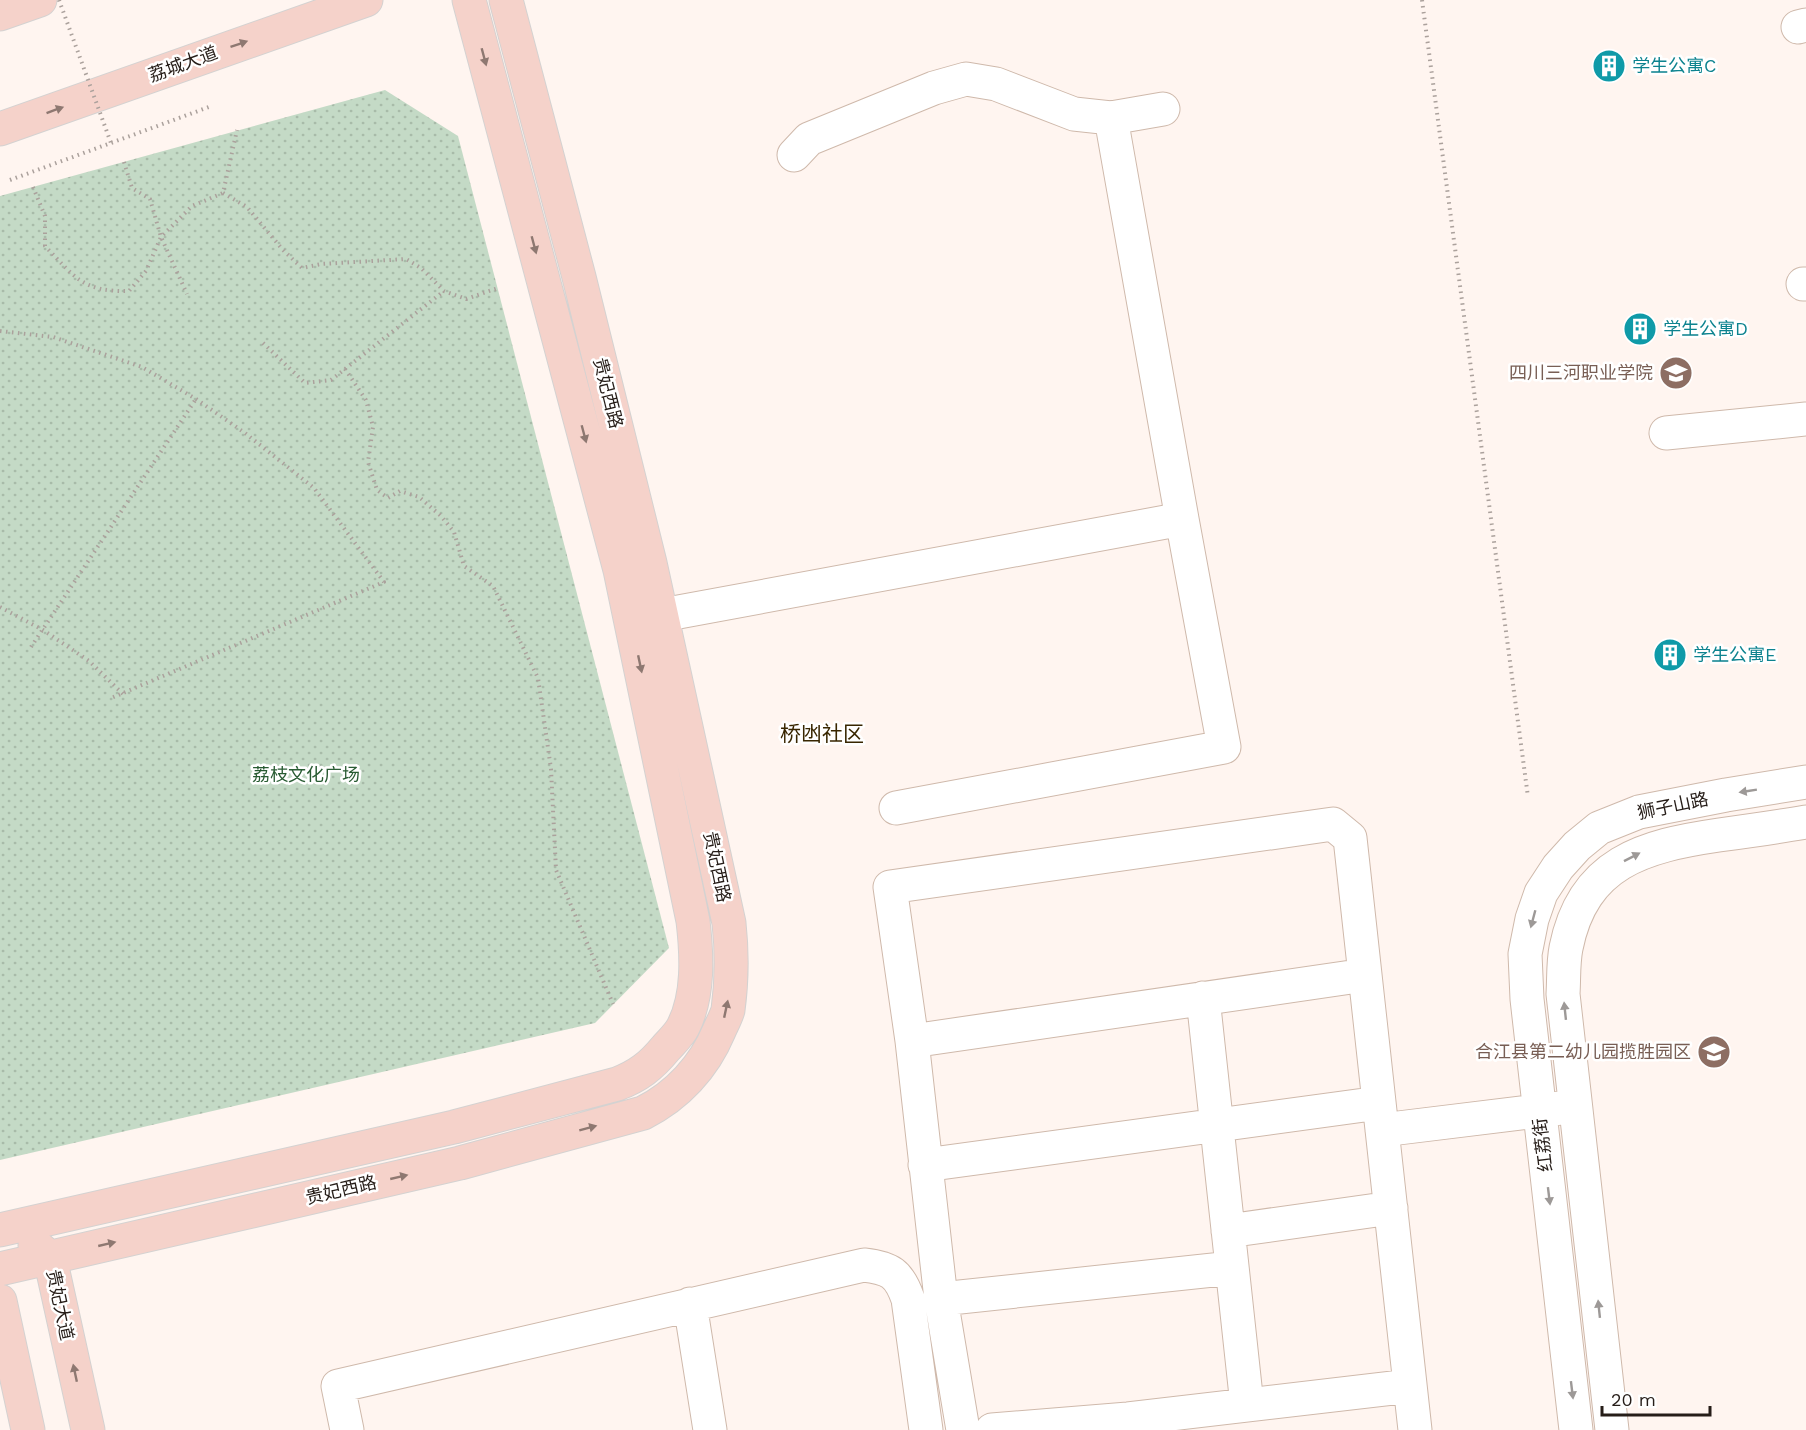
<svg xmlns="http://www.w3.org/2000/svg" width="1806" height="1430" font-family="'Work Sans','Noto Sans SC',sans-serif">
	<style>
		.green { fill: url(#green-dots) }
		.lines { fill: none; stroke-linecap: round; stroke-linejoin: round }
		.minor-casing { stroke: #cfb9ab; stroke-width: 35 }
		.major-casing { stroke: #d4d2d1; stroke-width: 35 }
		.path { stroke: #aba19c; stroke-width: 4; stroke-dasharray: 1.5 4.5; stroke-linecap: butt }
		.minor { stroke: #fff; stroke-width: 33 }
		.major { stroke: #f5d2ca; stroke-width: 33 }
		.path-bridge { stroke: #aba19c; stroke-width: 4; stroke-dasharray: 1.5 4.5; stroke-linecap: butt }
		.oneway { fill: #8e7871 }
		.oneway2 { fill: #9d9997 }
		.labels { text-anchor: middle; stroke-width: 5; stroke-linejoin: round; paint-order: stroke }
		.street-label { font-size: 18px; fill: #261d18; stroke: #fff }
		.culture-label { font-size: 18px; fill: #0d838f; stroke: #fff; text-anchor: start }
		.education-label { font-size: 18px; fill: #785e54; stroke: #fff; text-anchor: end }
		.park-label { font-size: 18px; fill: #285b32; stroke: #fff }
		.quarter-label { font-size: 21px; fill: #382600; stroke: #fff }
	</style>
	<defs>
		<pattern id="green-dots" width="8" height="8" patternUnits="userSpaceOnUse" patternTransform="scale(1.5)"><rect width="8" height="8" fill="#c4dac6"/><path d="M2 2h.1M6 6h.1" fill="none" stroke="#a8bba9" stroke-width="1.8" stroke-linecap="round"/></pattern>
	</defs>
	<rect width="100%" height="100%" fill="#fff5f0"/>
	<path class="green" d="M385,90L458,136L669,948L595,1023L0,1160V196Z"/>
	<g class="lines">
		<defs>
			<path id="minor" d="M1798,27L1806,25
				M794,155L809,139L934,88L966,79L996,84L1074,114L1111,118L1163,109
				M1803,284H1806
				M1666,433L1806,419
				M635,620L1182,519L1111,118
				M896,808L1224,747L1182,519
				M1203,998L1247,1405
				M912,1041L1365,975
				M1382,1130L1561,1108
				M925,1165L1379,1103
				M1228,1231L1391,1208
				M941,1299L1232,1268
				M690,1304L710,1430
				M347,1430L338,1386L864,1265C890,1268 899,1273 908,1299L926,1430
				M963,1430L941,1299L912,1041L890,887L1333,824L1350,838L1415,1430
				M992,1430L1128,1419L1410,1386
				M1576,1430L1527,999L1525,954L1532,919L1541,893L1558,867L1577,846L1599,828L1639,812L1726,795L1806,782
				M1612,1430L1563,994C1564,979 1563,963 1566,948C1583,862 1644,846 1719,835C1748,831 1777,827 1806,822"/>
			<path id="major" d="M0,14L40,0
				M0,129L366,0
				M0,1230L454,1127L617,1084C638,1076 651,1066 665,1049C671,1042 679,1035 683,1027C699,996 697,955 693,921L620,570L469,0
				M35,1245L50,1258L88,1430
				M0,1269L460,1163L643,1113C677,1096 704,1067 719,1031C722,1024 726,1017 728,1010C732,981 732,951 729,923L650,563L579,277L506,0
				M0,1301L28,1430"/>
		</defs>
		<use href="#minor" class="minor-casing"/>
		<use href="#major" class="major-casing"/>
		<path class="path" d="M1422,0L1528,797
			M124,162L132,188L150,199L161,237L187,294
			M10,180L209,107
			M33,187L45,216V246C75,277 82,292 129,291L146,271L161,237L192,206L223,193L237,130
			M223,193L247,207L283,250L302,268L321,264L406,259L421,268L444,291L466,299L498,288
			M0,331L53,337L142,367L196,399L245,433L314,488L384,582L109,699
			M263,343L305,383L331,380L444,291
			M345,369L366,400L373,427L368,462L377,490L388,498L400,491L419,497L441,516L454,532L464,566L493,586L538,678L551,769L556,870L613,1004
			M0,607L43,630L89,661L123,694
			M31,647L196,399"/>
		<use href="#minor" class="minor"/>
		<use href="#major" class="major"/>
		<path class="path-bridge" d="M59,0L111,143"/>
	</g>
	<defs><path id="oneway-solid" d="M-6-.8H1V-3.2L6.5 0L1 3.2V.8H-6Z" transform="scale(1.5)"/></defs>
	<g class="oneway">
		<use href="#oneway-solid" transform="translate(239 44) rotate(-19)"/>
		<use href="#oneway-solid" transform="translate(484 57) rotate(75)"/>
		<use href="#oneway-solid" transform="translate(55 110) rotate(-20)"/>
		<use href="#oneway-solid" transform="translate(534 245) rotate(75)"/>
		<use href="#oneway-solid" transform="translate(584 434) rotate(75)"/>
		<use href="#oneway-solid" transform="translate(640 664) rotate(78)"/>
		<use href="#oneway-solid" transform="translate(726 1009) rotate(-78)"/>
		<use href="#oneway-solid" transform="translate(588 1128) rotate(-15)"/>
		<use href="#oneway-solid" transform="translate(399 1177) rotate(-13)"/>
		<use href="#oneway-solid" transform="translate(107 1244) rotate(-13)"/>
		<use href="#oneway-solid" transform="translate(75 1373) rotate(-102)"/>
	</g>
	<g class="oneway2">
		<use href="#oneway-solid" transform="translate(1748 791) rotate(171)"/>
		<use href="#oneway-solid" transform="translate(1632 857) rotate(-27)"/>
		<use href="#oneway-solid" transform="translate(1533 919) rotate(105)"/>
		<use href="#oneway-solid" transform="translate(1565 1011) rotate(-96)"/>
		<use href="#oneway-solid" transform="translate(1549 1196) rotate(83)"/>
		<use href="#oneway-solid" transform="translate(1599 1309) rotate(-96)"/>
		<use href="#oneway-solid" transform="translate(1572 1390) rotate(83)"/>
	</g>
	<defs>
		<symbol id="building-disc" viewBox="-11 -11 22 22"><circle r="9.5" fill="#0f9aa8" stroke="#fff"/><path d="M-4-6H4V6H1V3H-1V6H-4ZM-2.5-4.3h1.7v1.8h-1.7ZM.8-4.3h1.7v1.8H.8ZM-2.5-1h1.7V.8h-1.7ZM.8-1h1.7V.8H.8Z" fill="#fff"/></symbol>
		<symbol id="university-disc" viewBox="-11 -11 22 22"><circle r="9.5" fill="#8d6e63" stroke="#fff"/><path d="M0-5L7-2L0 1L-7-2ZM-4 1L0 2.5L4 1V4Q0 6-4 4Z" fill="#fff"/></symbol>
		<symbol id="school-disc" viewBox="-11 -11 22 22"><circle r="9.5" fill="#8d6e63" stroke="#fff"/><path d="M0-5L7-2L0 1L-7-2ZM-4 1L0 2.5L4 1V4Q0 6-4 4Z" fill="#fff"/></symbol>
	</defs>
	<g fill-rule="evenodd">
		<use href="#building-disc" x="1590" y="47" width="38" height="38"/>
		<use href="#building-disc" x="1621" y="310" width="38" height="38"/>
		<use href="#university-disc" x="1657" y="354" width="38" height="38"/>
		<use href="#building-disc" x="1651" y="636" width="38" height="38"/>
		<use href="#school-disc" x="1695" y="1033" width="38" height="38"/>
	</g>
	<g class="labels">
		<g class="street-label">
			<text transform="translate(183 64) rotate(-20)" y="6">荔城大道</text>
			<text transform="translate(608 393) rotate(76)" y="6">贵妃西路</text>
			<text transform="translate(1673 806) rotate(-12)" y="6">狮子山路</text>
			<text transform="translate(717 867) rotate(78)" y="6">贵妃西路</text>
			<text transform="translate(1543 1145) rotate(-97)" y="6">红荔街</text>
			<text transform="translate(341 1190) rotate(-13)" y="6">贵妃西路</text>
			<text transform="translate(60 1305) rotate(78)" y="6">贵妃大道</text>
		</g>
		<g class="culture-label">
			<text x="1632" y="72">学生公寓C</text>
			<text x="1663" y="335">学生公寓D</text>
			<text x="1693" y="661">学生公寓E</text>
		</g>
		<g class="education-label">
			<text x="1653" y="379">四川三河职业学院</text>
			<text x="1691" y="1058">合江县第二幼儿园揽胜园区</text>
		</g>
		<g class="park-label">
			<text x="306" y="781">荔枝文化广场</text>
		</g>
		<g class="quarter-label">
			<text x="822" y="741">桥凼社区</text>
		</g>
	</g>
	<path d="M1602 1406v9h108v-9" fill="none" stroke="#261d18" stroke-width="3"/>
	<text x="1611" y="1406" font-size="18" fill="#261d18" stroke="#ffffff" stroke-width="4.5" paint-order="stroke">20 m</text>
</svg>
